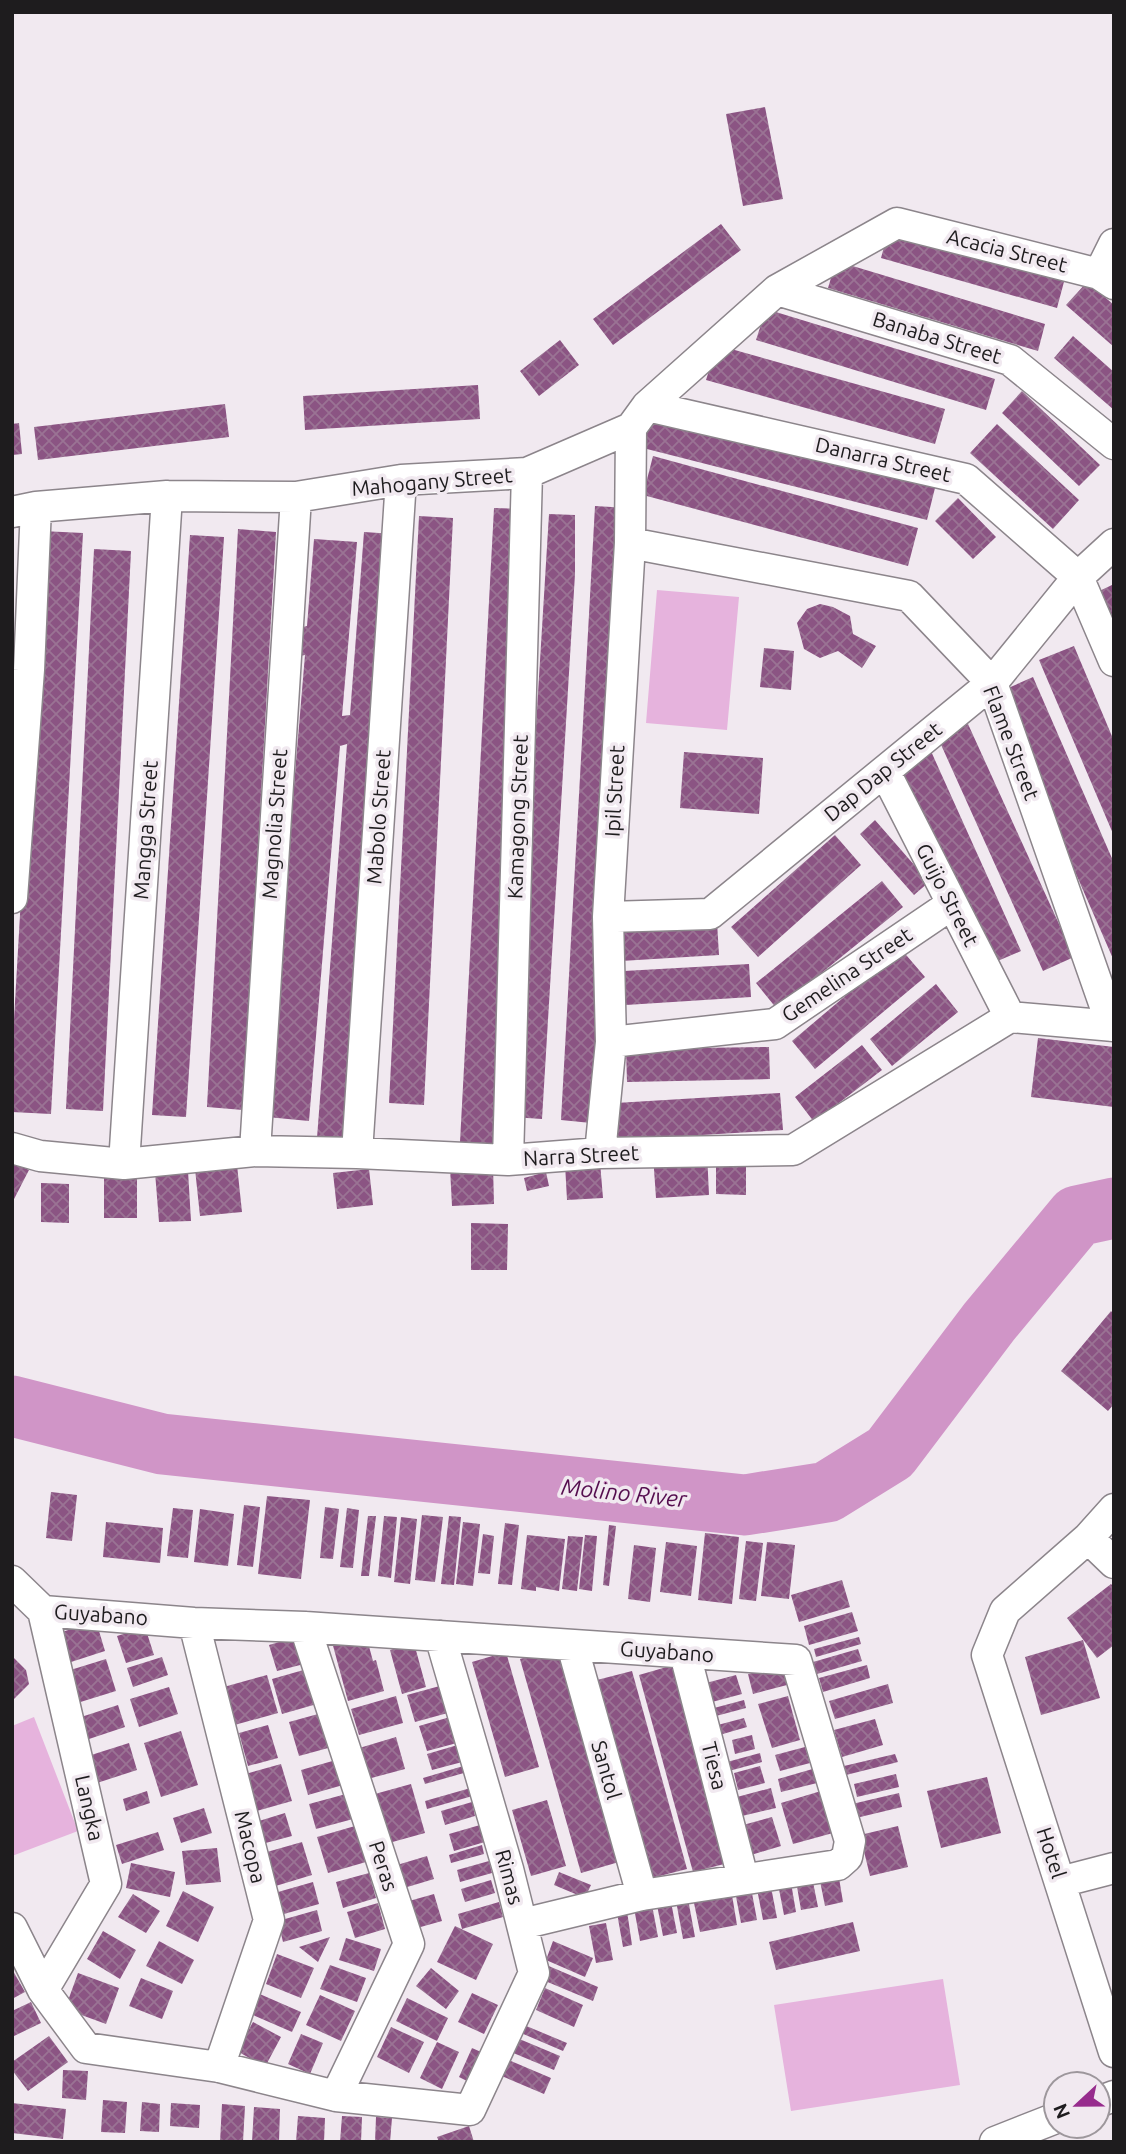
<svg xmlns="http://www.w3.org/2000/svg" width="1126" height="2154" font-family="Ubuntu,sans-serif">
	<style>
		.garden { fill: #e6b3dd }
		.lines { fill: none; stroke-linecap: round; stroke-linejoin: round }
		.river { stroke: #d095c7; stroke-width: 61 }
		.building { fill: url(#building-cross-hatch) }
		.minor-casing { stroke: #8c858b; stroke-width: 33 }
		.minor { stroke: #fff; stroke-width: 30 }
		.labels { text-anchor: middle; stroke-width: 7; stroke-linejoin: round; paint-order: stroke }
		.street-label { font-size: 21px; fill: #1e1c1e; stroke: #f1e9f0 }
		.water-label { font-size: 23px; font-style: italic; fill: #550e4f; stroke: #f1e9f0 }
	</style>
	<defs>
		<pattern id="building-cross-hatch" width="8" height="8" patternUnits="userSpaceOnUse" patternTransform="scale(1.75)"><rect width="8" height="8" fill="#8b5483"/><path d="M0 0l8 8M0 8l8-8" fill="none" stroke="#9a7394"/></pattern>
	</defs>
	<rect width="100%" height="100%" fill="#f1e9f0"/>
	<path class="garden" d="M657,590L739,597L727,730L646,723Z
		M34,1717L78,1831L12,1856V1726Z
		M943,1979L960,2085L791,2111L774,2005Z"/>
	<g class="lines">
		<path class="river" d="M12,1406L162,1444L745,1505L827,1492L890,1453L989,1322L1077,1216L1114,1208"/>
	</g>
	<path class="building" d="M765,107L783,199L743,206L726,114Z
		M721,224L741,250L613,345L593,319Z
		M889,228L1065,278L1057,308L881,258Z
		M836,261L1045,324L1038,351L828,288Z
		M1087,282L1114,305V347L1066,305Z
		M766,309L995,379L986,410L756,340Z
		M1073,336L1114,372V410L1054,358Z
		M560,340L579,365L539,396L520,371Z
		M717,345L945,409L935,444L706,380Z
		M478,385L480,419L305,430L303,396Z
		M1022,391L1100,465L1079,486L1002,413Z
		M225,404L229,437L38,460L34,427Z
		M651,416L935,488L927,520L643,448Z
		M19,423L22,454L12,455V424Z
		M997,424L1079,500L1053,529L970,453Z
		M653,456L918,528L908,566L643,495Z
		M958,498L996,537L973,559L935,521Z
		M595,506L628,508L591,1123L561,1120Z
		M494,508L526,509L493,1144L460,1142Z
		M549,514L575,515V574L542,1119L512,1117Z
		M419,516L453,518L424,1105L389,1103Z
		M238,529L276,532L243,1110L207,1107Z
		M42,531L83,533L51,1114L12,1112L13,1037Z
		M364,532L394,534L347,1140L317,1138L347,744L340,746L309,1121L267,1117L290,841L285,822L291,821L305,655L300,656L294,629L307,626L314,539L357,542L342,716L350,715Z
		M190,535L224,537L186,1117L152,1115Z
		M94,549L131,551L103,1111L66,1109Z
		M1114,584V649L1091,595Z
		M820,604L833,607L850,616L853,634L876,646L862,668L838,651L820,658L804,649L797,623L807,609Z
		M1074,646L1114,741V836L1039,660Z
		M764,648L794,651L791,690L760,687Z
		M1033,677L1114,863V961L997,693Z
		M968,724L1074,957L1043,971L938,738Z
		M930,749L1021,951L986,966L896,764Z
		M684,752L763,758L759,814L680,808Z
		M875,820L929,882L914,895L860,834Z
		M835,835L861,865L758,957L731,927Z
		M882,881L903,907L777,1009L756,983Z
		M717,922L719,955L621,961L620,928Z
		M901,949L925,977L815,1069L792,1041Z
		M749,964L751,997L626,1005L624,971Z
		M936,984L958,1012L892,1066L870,1039Z
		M1038,1038L1114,1047V1107L1031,1097Z
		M862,1045L882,1070L814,1122L795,1097Z
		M769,1047L770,1079L627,1082L626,1049Z
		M780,1093L783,1130L618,1140L616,1103Z
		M707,1152L709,1195L656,1198L653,1155Z
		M716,1157H746V1195L716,1194Z
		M12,1162L29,1170L12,1203Z
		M600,1162L603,1198L567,1200L565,1164Z
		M237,1165L242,1212L200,1216L195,1169Z
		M493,1166L494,1204L452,1206L450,1168Z
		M369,1169L373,1205L337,1209L333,1173Z
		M188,1171L191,1221L159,1222L155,1172Z
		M546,1172L549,1186L527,1191L524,1178Z
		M137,1175V1218H104V1176Z
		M41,1183L69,1184V1223L41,1222Z
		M471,1223L508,1224L507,1270H471Z
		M1111,1311L1114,1314V1404L1108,1411L1061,1371Z
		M51,1492L77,1495L72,1541L46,1538Z
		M267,1496L310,1500L301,1579L258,1574Z
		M244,1505L260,1507L253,1567L237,1565Z
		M325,1507L339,1509L333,1559L320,1558Z
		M173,1508L193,1510L188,1558L167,1556Z
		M347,1508L359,1510L353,1568L340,1567Z
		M200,1509L234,1514L228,1566L194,1562Z
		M422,1515L443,1517L435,1582L415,1580Z
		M368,1516H376L369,1576H361Z
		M384,1516L397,1517L391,1578L378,1576Z
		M449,1516L461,1517L454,1585L441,1584Z
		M401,1517L417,1519L410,1584L394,1582Z
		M106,1522L163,1528L160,1563L103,1557Z
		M463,1522L480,1524L473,1586L456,1584Z
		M505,1523L519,1525L512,1585L498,1584Z
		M609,1525L616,1526L609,1586L603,1585Z
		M705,1533L739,1537L732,1604L698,1600Z
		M483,1534L494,1536L490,1574L478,1573Z
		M527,1535L565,1539L559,1591L536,1587V1591L521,1589Z
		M585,1535L597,1536L592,1591L579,1589Z
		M568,1536L583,1537L577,1591L562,1589Z
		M746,1541L763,1543L756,1601L739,1599Z
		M666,1542L697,1546L691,1596L660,1592Z
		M767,1542L795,1545L789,1599L761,1596Z
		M634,1545L656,1548L650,1602L628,1599Z
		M842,1580L850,1607L799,1622L791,1595Z
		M1111,1584L1114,1587V1645L1097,1658L1067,1618Z
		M852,1612L858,1631L809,1645L804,1626Z
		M96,1621L105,1651L68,1663L59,1633Z
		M145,1627L154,1655L126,1663L117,1636Z
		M365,1632L373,1661L376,1660L384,1691L348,1701L332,1642Z
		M296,1637L304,1664L277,1671L269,1645Z
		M859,1637L861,1644L816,1657L814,1649Z
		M1083,1640L1100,1698L1041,1715L1025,1657Z
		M414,1643L426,1687L402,1694L390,1650Z
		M565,1646L626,1860L581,1873L520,1659Z
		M858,1649L862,1661L817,1674L813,1662Z
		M506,1652L539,1767L505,1777L472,1662Z
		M12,1656L26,1670L29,1684L12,1701Z
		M162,1657L168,1675L133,1687L127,1668Z
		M106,1659L116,1691L74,1704L64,1672Z
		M677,1664L732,1862L693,1872L639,1675Z
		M782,1665L787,1685L753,1694L748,1674Z
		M867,1665L870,1678L823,1692L819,1678Z
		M314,1667L324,1702L282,1714L272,1679Z
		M632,1671L687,1869L648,1879L593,1681Z
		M267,1675L278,1713L231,1726L220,1688Z
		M736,1675L742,1694L712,1702L706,1683Z
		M447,1684L455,1711L415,1722L407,1695Z
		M888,1684L893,1703L835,1719L829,1701Z
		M169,1687L178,1714L139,1727L130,1699Z
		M396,1696L403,1723L359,1735L351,1709Z
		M788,1696L800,1740L772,1748L758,1704Z
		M744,1700L746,1708L716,1716L714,1708Z
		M118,1705L125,1727L86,1740L78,1718Z
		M329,1711L339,1745L299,1756L289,1722Z
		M450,1717L457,1743L427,1751L419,1726Z
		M744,1718L747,1727L716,1736L714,1726Z
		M875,1719L883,1745L842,1757L834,1730Z
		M268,1725L278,1758L248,1766L239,1733Z
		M181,1731L198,1785L161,1797L144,1743Z
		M752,1735L755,1749L735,1754L732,1740Z
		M396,1737L405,1769L364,1780L356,1749Z
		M129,1743L137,1770L97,1783L88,1756Z
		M461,1744L466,1761L432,1770L427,1754Z
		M805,1747L810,1763L780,1771L775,1755Z
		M760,1753L762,1762L729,1771L727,1762Z
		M895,1754L898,1762L846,1775L844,1766Z
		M343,1758L350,1783L308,1795L301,1770Z
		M281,1764L292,1801L253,1812L242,1775Z
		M470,1764L471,1771L425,1784L423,1778Z
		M760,1766L765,1783L738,1790L734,1773Z
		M816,1768L821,1782L781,1792L778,1779Z
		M896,1774L899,1787L857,1797L854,1784Z
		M987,1777L1001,1833L941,1848L927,1791Z
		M411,1784L425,1833L378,1846L364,1797Z
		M474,1787L476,1795L427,1809L425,1801Z
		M771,1788L776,1808L742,1816L737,1797Z
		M147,1791L150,1803L126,1811L123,1799Z
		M821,1791L833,1833L793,1844L781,1803Z
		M899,1793L902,1807L856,1818L852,1804Z
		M346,1794L353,1819L316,1829L309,1804Z
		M547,1800L566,1866L531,1876L512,1810Z
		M472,1802L475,1816L445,1825L441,1811Z
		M204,1808L212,1833L181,1843L173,1818Z
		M285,1813L292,1836L258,1845L252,1823Z
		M772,1817L781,1846L751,1855L743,1825Z
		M480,1825L485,1842L454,1851L449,1834Z
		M355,1826L366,1862L328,1873L317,1837Z
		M898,1826L908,1867L870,1876L860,1835Z
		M158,1832L164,1850L122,1864L116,1845Z
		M302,1842L312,1875L269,1888L260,1854Z
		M482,1845L484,1854L451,1863L449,1855Z
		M217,1848L221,1882L186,1885L182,1851Z
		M427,1856L434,1879L394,1891L387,1868Z
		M489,1861L492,1873L460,1882L457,1870Z
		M131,1863L175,1872L170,1897L126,1888Z
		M559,1872L591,1885L585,1898L554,1885Z
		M811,1872L818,1907L801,1910L795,1875Z
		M838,1872L843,1902L825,1906L819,1876Z
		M369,1873L376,1898L343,1908L336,1882Z
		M790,1877L796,1912L784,1915L777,1879Z
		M491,1880L495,1893L465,1902L461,1889Z
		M313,1882L319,1904L284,1914L278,1892Z
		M771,1887L777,1918L763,1920L757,1889Z
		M751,1888L757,1920L741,1923L735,1891Z
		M183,1891L214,1907L198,1942L166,1926Z
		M133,1894L160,1911L146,1933L118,1917Z
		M434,1894L442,1921L410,1930L402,1903Z
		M732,1895L737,1925L700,1932L694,1903Z
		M688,1899L695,1937L683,1939L676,1901Z
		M499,1902L503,1917L462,1929L458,1914Z
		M671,1902L677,1933L663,1936L657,1905Z
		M378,1903L385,1929L355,1938L347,1912Z
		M652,1905L658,1937L640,1941L634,1908Z
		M317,1910L322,1931L283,1942L278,1921Z
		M627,1911L632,1945L623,1947L617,1913Z
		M853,1922L860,1951L776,1970L769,1942Z
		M606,1923L613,1960L596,1963L589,1926Z
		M455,1926L493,1944L476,1980L437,1962Z
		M103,1931L136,1950L120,1979L87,1959Z
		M330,1937L318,1962L299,1947Z
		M346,1938L381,1949L374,1971L339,1960Z
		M159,1941L194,1960L182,1984L146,1966Z
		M553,1941L593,1958L585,1977L546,1960Z
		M277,1954L314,1968L301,1998L266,1984Z
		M544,1964L598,1987L593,2001L538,1978Z
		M330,1965L366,1978L357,2002L320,1989Z
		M431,1968L459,1991L446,2009L416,1986Z
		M12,1969L25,1992L12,1999Z
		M78,1973L119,1988L106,2024L65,2009Z
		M141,1978L173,1991L162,2019L129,2006Z
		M545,1988L583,2005L574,2027L536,2010Z
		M253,1991L301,2012L292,2032L244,2011Z
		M472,1993L498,2005L484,2034L458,2022Z
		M320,1995L355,2011L341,2041L306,2025Z
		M407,1998L448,2018L437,2041L396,2021Z
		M31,2002L41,2023L12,2037V2011Z
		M253,2022L281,2037L265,2067L237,2051Z
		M524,2025L567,2043L563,2051L521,2033Z
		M391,2027L424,2042L409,2073L377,2057Z
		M301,2034L323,2043L310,2074L288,2064Z
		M49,2036L68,2062L28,2091L12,2070V2062Z
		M517,2038L560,2056L554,2070L511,2052Z
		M437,2042L459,2052L442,2089L420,2078Z
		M472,2048L481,2052L467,2081L459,2077Z
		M504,2058L551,2078L544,2094L497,2074Z
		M63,2070L88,2071L86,2100L62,2098Z
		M103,2100L127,2102L125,2133L101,2132Z
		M142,2102L160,2104L159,2132L140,2131Z
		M12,2103L66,2109L63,2139L12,2133Z
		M171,2103L200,2105L199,2128L170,2126Z
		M222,2104L245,2106L243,2142H220Z
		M254,2107L280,2109L279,2142H252Z
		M298,2116L325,2118L324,2142H296Z
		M342,2116L362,2117L361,2142H340Z
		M376,2117L392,2118L390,2142H375Z
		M469,2126L474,2142H439L437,2137Z"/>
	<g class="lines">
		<defs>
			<path id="minor" d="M1099,274L1114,244
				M777,290L1010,360L1114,444
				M647,406L966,479L1078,577L1114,661
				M12,512L36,507L167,496L296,497L401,480L527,473L631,428L647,406L777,290L897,223L1099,274L1114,284
				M630,543L909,596L992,683L1112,1026
				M885,772L1010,1017
				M12,898L29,670L36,507
				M608,917L710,914L992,683L1078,577L1114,544
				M611,1042L775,1024L952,904
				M12,1148L40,1156L124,1164L255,1151L357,1153L508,1160L600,1153L793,1150L1010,1017L1114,1026
				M255,1151L296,497
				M357,1153L401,480
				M600,1153L611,1042L608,917L630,543L631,428
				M508,1160L527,473
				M124,1164L167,496
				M1114,1509L1088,1538L1005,1611L987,1655L1114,2052
				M1088,1538L1114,1563
				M12,1581L43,1611L194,1623L305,1627L796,1660L850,1841L847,1857L838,1865L642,1895L522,1924
				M194,1623L269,1920L219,2067
				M305,1627L409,1944L336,2096
				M572,1645L642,1895
				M685,1654L743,1878
				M1060,1882L1114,1868
				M12,1928L43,1990L86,2048L219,2067L336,2096L470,2110L534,1973L508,1869L440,1636
				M43,1990L106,1884L43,1611
				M1098,2102L1114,2096
				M995,2142L1056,2118"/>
		</defs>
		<use href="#minor" class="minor-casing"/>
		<use href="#minor" class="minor"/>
	</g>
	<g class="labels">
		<g class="street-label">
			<text transform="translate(1007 251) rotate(14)" y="7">Acacia Street</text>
			<text transform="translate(937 338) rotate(17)" y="7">Banaba Street</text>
			<text transform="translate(883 460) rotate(13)" y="7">Danarra Street</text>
			<text transform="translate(432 482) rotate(-5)" y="7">Mahogany Street</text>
			<text transform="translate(1011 743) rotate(69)" y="7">Flame Street</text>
			<text transform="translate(883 772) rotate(-39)" y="7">Dap Dap Street</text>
			<text transform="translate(615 791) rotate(-87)" y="7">Ipil Street</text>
			<text transform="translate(379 817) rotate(-86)" y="7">Mabolo Street</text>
			<text transform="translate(518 817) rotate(-88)" y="7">Kamagong Street</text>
			<text transform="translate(275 824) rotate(-86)" y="7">Magnolia Street</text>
			<text transform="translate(146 830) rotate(-86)" y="7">Mangga Street</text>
			<text transform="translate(947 895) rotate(63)" y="7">Guijo Street</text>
			<text transform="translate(847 975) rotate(-34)" y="7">Gemelina Street</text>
			<text transform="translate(581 1156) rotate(-3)" y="7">Narra Street</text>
			<text transform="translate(101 1615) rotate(4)" y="7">Guyabano</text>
			<text transform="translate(667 1652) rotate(4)" y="7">Guyabano</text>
			<text transform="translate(714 1766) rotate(76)" y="7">Tiesa</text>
			<text transform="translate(606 1770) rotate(74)" y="7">Santol</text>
			<text transform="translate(89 1808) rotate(77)" y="7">Langka</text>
			<text transform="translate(250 1847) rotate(76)" y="7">Macopa</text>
			<text transform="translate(1051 1853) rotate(72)" y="7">Hotel</text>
			<text transform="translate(383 1866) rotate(72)" y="7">Peras</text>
			<text transform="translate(509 1877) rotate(75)" y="7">Rimas</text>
		</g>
		<g class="water-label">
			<text transform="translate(624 1493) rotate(6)" y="8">Molino River</text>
		</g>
	</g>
	<rect width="1126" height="2154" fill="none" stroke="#1e1c1e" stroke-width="28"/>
	<g transform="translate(1077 2105) rotate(248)"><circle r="33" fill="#f1e9f0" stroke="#9d979c" stroke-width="2"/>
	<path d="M0-5L12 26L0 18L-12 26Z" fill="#972c8d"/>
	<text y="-10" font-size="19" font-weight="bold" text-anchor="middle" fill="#1e1c1e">N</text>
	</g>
</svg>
